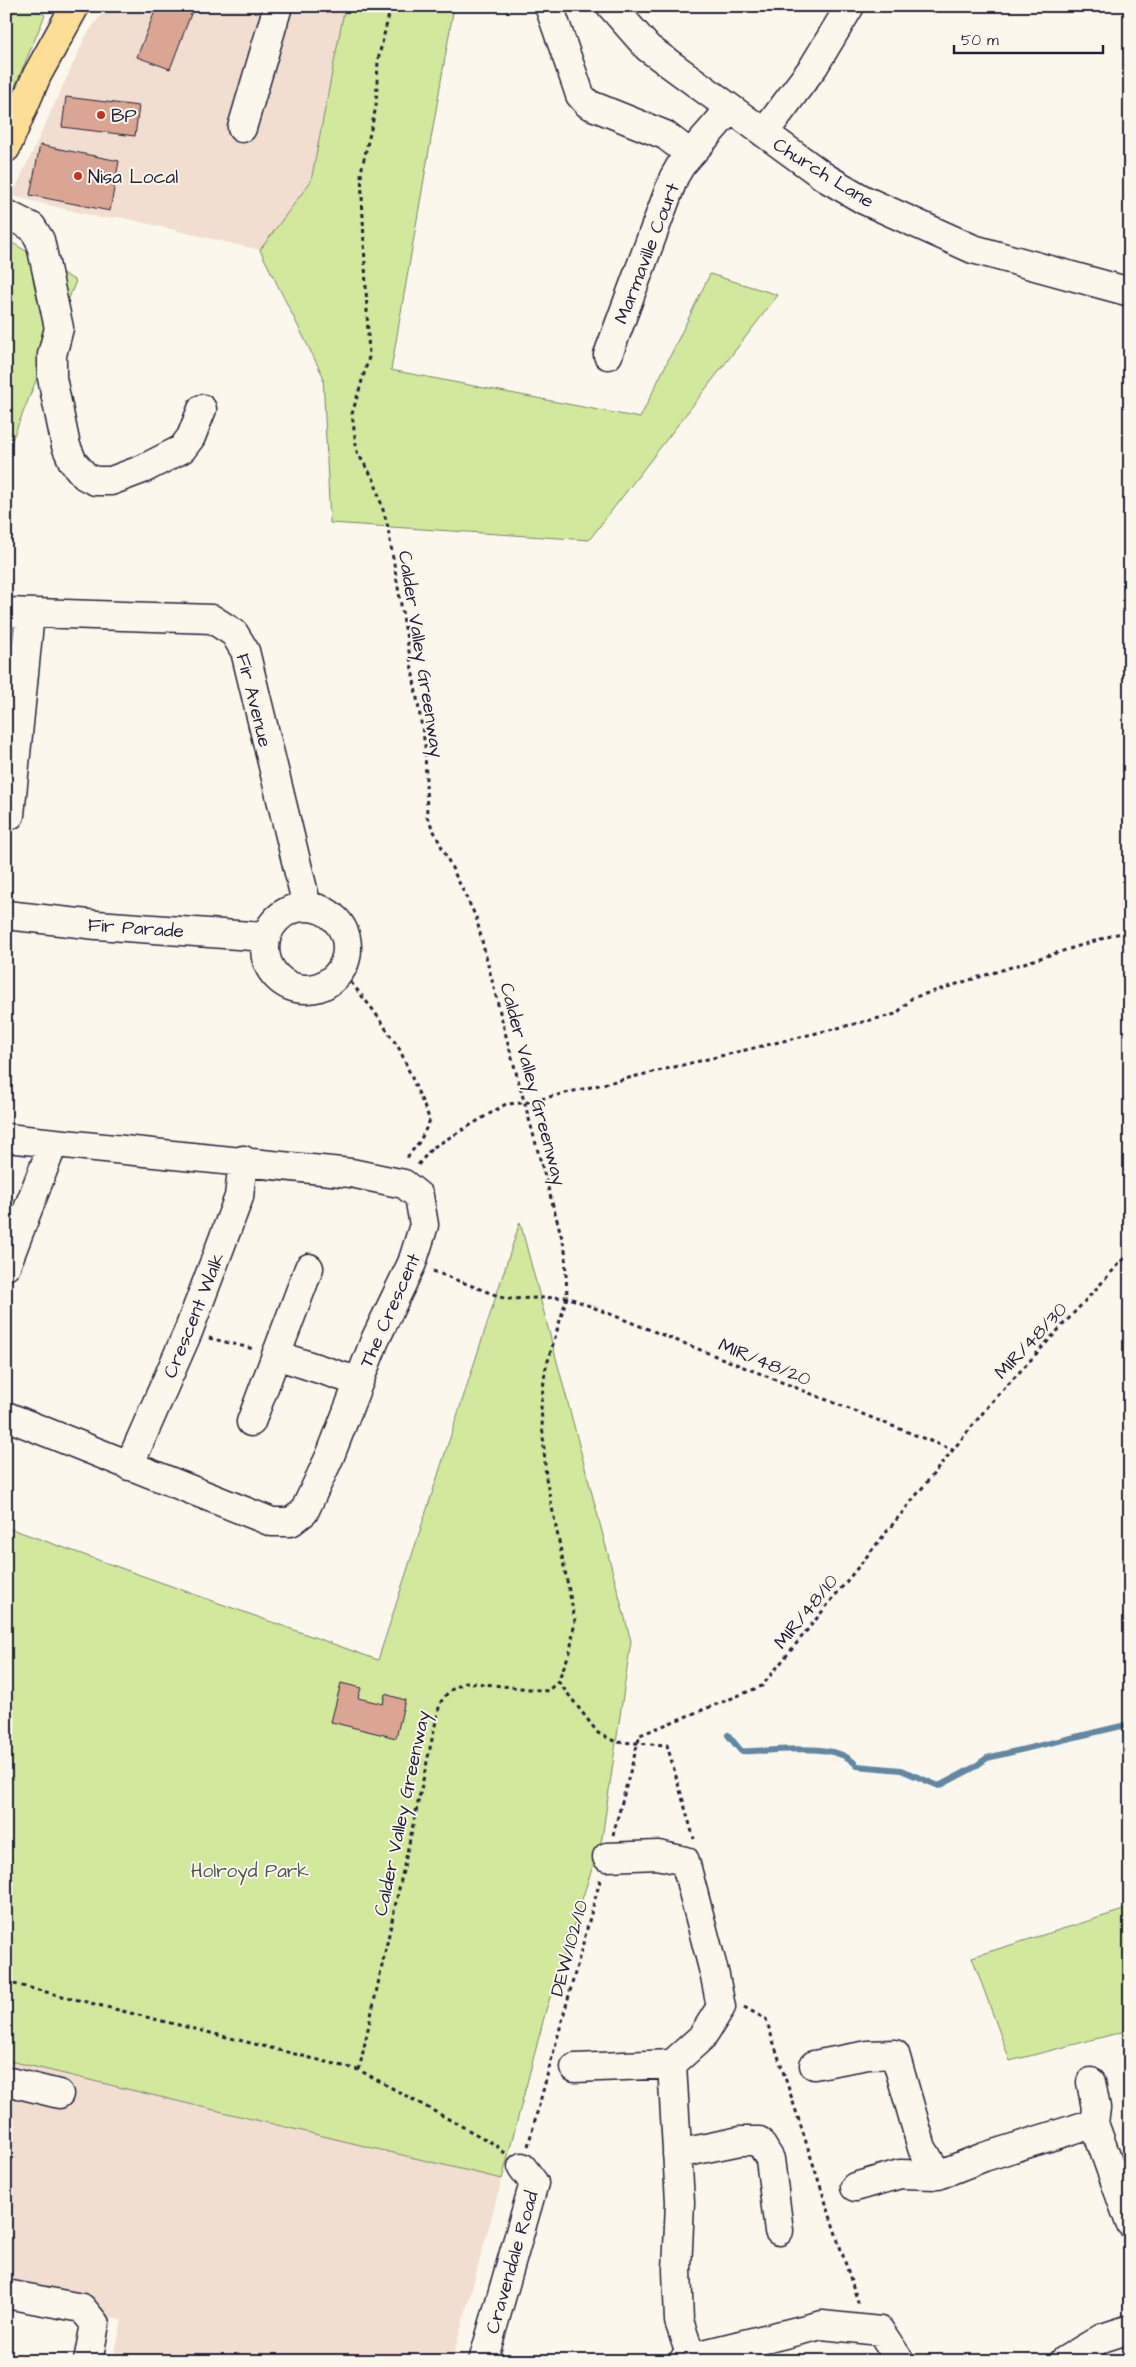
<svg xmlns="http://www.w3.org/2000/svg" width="1136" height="2367" font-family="'Architects Daughter',sans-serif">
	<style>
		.built { fill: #f1ded1 }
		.green { fill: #d1e89d; stroke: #7a856c }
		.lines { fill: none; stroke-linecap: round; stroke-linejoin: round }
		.stream { stroke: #6087a4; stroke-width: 6 }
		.building { fill: #dba593; stroke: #22223b }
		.minor-casing { stroke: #22223b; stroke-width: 31 }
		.highway-casing { stroke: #22223b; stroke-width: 31 }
		.path { stroke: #22223b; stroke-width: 3; stroke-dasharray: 4 4; stroke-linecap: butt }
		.minor { stroke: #fbf7ec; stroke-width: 28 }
		.highway { stroke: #fdde96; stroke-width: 28 }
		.poi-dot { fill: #c8321e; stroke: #fbf7ec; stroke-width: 2 }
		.labels { text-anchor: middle; stroke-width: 4; stroke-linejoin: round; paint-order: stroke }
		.poi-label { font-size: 19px; fill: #22223b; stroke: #fbf7ec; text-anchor: start }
		.street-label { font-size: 19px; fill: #22223b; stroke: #fbf7ec }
		.park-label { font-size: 19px; fill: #4e5454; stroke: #fbf7ec }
	</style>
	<rect width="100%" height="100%" fill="#fbf7ec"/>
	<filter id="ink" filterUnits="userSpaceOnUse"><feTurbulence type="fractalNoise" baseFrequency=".02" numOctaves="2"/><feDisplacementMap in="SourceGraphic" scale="10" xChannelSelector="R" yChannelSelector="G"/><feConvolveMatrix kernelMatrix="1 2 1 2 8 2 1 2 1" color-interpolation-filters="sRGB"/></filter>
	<g filter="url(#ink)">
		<path class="built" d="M107,6H345L311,181L260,250L119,217L101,218L12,196L86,36Z
			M6,2060L502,2179L452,2361H113L122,2320L6,2296Z"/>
		<path class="green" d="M6,6H30L45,15L6,108Z
			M345,6H454L391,370L640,418L710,274L778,295L589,540L330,523L323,376L260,250L311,181Z
			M6,239L76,281L6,455Z
			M520,1222L631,1641L602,1838L546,2010L502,2179L6,2060V1527L378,1660Z
			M1130,1908V2030L1010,2061L972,1957Z"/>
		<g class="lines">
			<path class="stream" d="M728,1735L741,1751C773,1753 836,1739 857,1766L901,1770L939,1786L973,1768L987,1758L1130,1724"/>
		</g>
		<path class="building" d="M157,6H194L170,69L137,57Z
			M66,97L139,106L135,136L62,127Z
			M40,145L119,161L110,211L30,195Z
			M341,1683L361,1688L358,1698L383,1704L385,1694L405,1700L396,1738L331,1722Z"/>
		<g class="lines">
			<defs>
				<path id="minor" d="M549,6L576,83L580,95L588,104L665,135L690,154
					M611,6L648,48L826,178L864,200L973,249L1130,292
					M242,128L278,6
					M764,133L814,66L850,6
					M6,214L32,227L40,240L59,328L52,355V378L66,446L73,462L85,476L95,481H111L143,469L182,449L191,437L202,409
					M608,355L674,177L681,165L730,109
					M6,612L212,619L234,633L245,651L307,906
					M10,815L30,613
					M265 948a41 41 0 1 1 82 0a41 41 0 1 1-82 0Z
					M6,915L97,925L265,937
					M6,1138L351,1173L404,1184L419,1196L424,1225L412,1263L375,1340L330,1456L304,1512L291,1522H272L6,1416
					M6,1266L53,1144
					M276,1355L344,1377L358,1380
					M251,1422L309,1268
					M129,1466L188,1332L239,1197L243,1160
					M607,1857L658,1855L685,1861L715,1976L721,2007L702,2037L672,2064
					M672,2064L680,2202L677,2270L679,2321L691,2357
					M814,2065L868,2055L895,2054L922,2148L938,2175L984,2157L1094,2123L1130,2223
					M575,2068L672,2064
					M6,2081L59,2094
					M1091,2082L1096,2108L1094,2123
					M677,2154L740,2141H759L770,2159L779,2231
					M855,2187L900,2174L938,2175
					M6,2294L82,2308L95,2324L88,2361
					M483,2361L534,2183L522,2167
					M683,2361L691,2357L822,2325L880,2331L900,2361
					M1064,2361L1102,2338L1130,2329"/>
				<path id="highway" d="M6,148L37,75L75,6"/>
			</defs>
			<use href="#minor" class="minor-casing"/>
			<use href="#highway" class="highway-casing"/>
			<path class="path" d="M341,970L374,1011L400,1050L430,1120L420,1141L408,1156V1161
				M418,1165L432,1148L506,1104L524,1103L896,1014L912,998L1130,930
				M433,1271L506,1299L567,1297L953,1450
				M209,1338L254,1349
				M558,1681L598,1733L616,1742L667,1745L694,1839
				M613,1835L640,1735L762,1686L990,1404L1130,1252
				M6,1982L359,2070L494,2144L505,2153
				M744,2007L766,2019L859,2305
				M359,2070L440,1703L449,1691L466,1682L548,1691L558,1681L570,1652L575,1620L546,1478L541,1407L545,1371L567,1297L565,1249L506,1036L476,917L427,817L425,745L387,523L374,480L357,452L352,414L369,357L361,172L376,107L378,60L391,6
				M528,2146L601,1877"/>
			<use href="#minor" class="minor"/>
			<use href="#highway" class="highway"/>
		</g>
	</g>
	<g class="poi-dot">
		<circle cx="101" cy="115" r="5"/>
		<circle cx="78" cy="176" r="5"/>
	</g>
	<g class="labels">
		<g class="poi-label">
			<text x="111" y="122">BP</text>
			<text x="88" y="183">Nisa Local</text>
		</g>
		<g class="street-label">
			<text transform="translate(824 172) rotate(32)" y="7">Church Lane</text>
			<text transform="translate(646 253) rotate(-69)" y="7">Marmaville Court</text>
			<text transform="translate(422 654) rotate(81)" y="7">Calder Valley Greenway</text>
			<text transform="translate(255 700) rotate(76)" y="7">Fir Avenue</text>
			<text transform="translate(136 927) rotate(4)" y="7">Fir Parade</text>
			<text transform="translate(534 1084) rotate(75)" y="7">Calder Valley Greenway</text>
			<text transform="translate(389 1310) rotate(-66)" y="7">The Crescent</text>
			<text transform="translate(193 1315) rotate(-68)" y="7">Crescent Walk</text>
			<text transform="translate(1030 1340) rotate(-47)" y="7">MIR/48/30</text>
			<text transform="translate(765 1361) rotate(22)" y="7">MIR/48/20</text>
			<text transform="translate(805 1611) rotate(-51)" y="7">MIR/48/10</text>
			<text transform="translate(401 1813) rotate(-78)" y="7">Calder Valley Greenway</text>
			<text transform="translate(568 1948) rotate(-75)" y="7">DEW/102/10</text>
			<text transform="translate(511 2262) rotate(-74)" y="7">Cravendale Road</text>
		</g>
		<g class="park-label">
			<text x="250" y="1877">Holroyd Park</text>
		</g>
	</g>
	<rect width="1136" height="2367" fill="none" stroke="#fbf7ec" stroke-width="25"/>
	<rect x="12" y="12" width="1111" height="2342" fill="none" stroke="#22223b" stroke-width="2" filter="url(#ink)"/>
	<path d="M954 45v8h149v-8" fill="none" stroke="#22223b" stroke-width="2.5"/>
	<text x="961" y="45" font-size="15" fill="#22223b" stroke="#fbf7ec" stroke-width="4" paint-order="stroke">50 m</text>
</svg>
